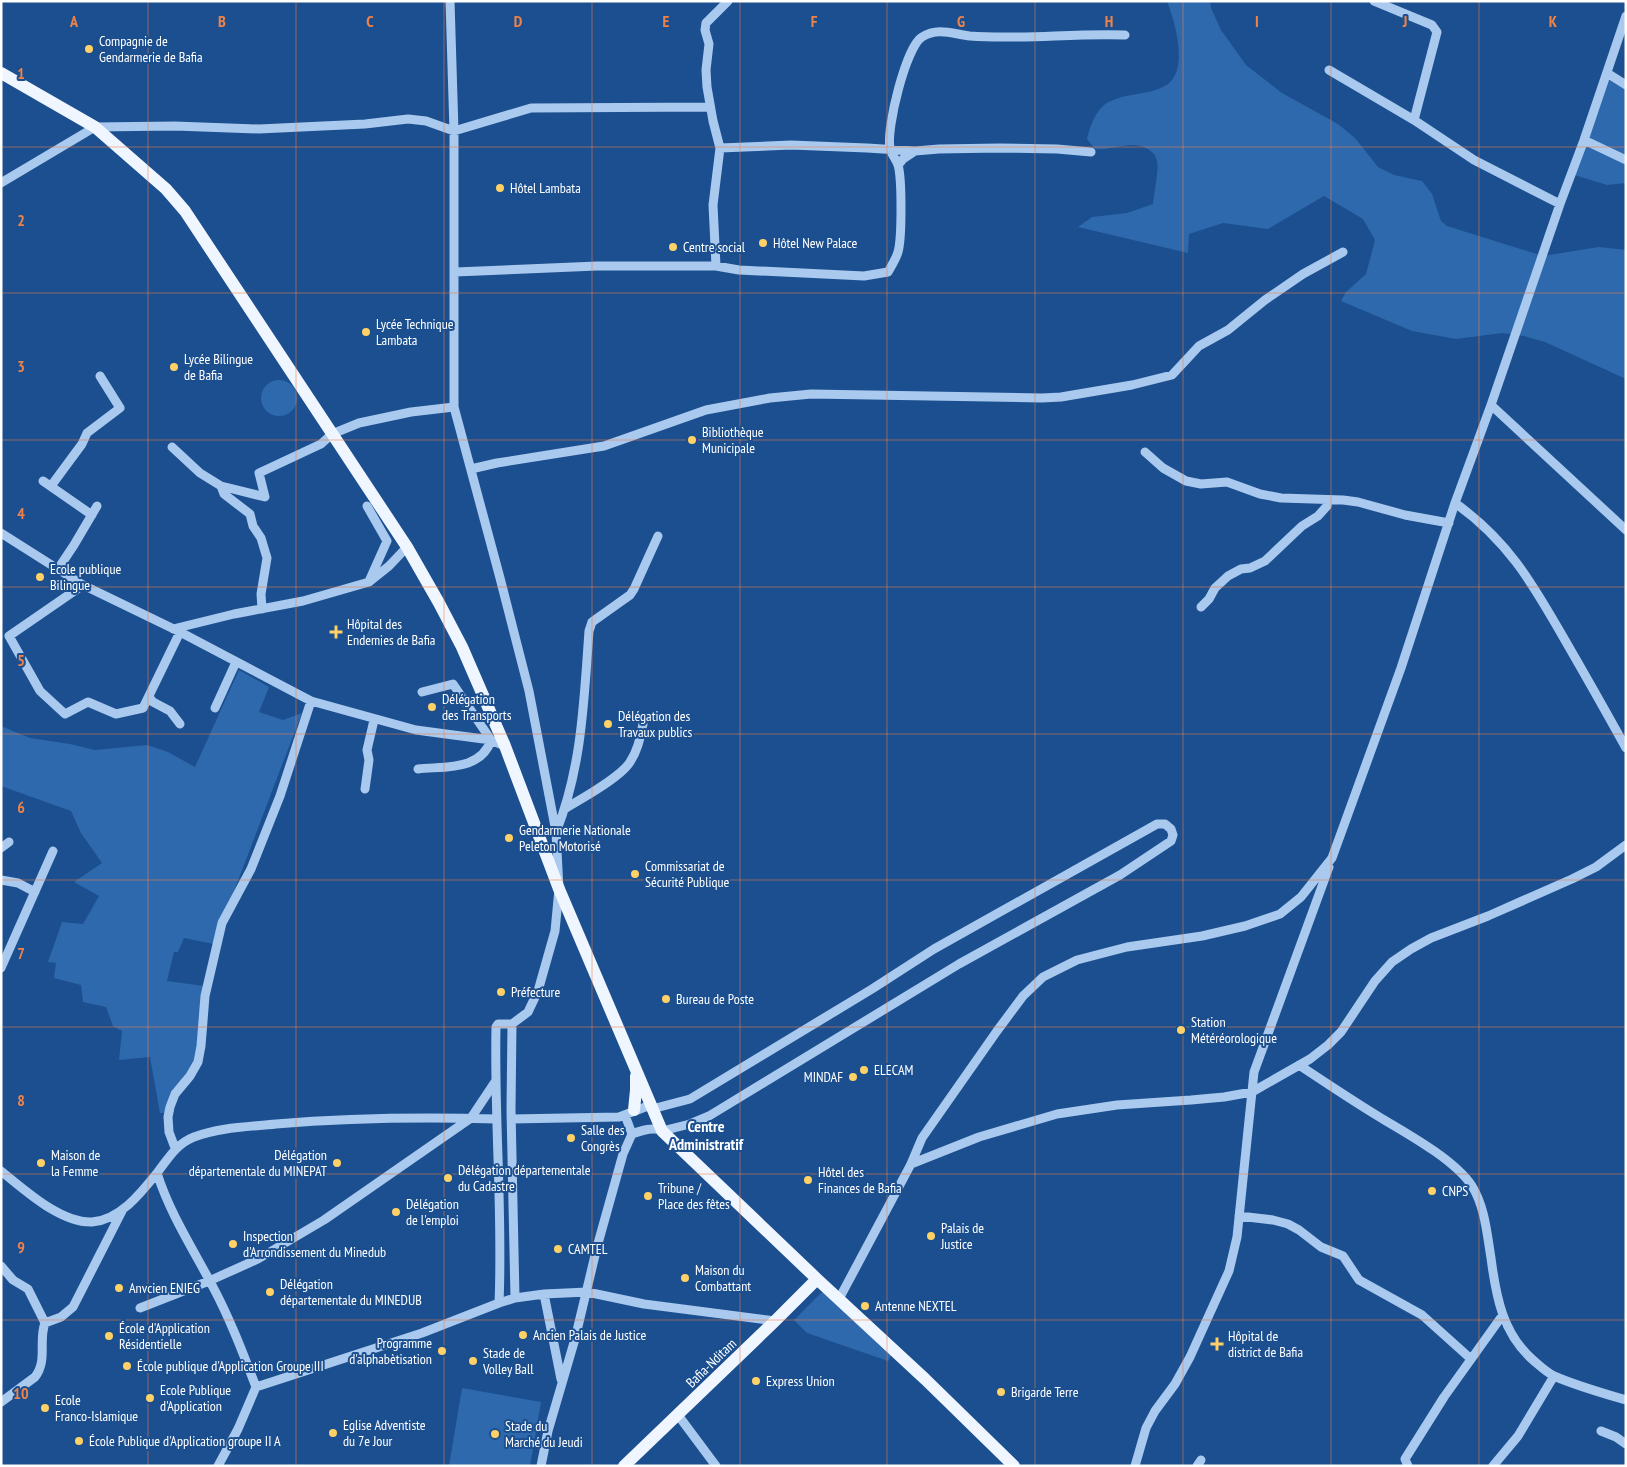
<svg xmlns="http://www.w3.org/2000/svg" width="1627" height="1467" font-family="'PT Sans Narrow',sans-serif">
	<style>
		.green { fill: #2e69ad }
		.lines { fill: none; stroke-linecap: round; stroke-linejoin: round }
		.minor { stroke: #a9c9ee; stroke-width: 9 }
		.major { stroke: #f0f6ff; stroke-width: 12 }
		.grid { fill: none; stroke: #ee8249; stroke-width: 1; stroke-opacity: 0.55 }
		.poi-dot { fill: #ffd166; stroke: #1b4f8f; stroke-width: 2 }
		.labels { text-anchor: middle; stroke-width: 4; stroke-linejoin: round; paint-order: stroke }
		.poi-label { font-size: 14px; fill: #fff; stroke: #1b4f8f; text-anchor: start }
		.street-label { font-size: 14px; fill: #fff; stroke: #1b4f8f }
		.quarter-label { font-size: 16px; font-weight: bold; fill: #fff; stroke: #1b4f8f }
		.grid-label { font-size: 16px; text-anchor: middle; font-weight: bold; fill: #ee8249; stroke: #1b4f8f; stroke-width: 4; stroke-linejoin: round; paint-order: stroke }
	</style>
	<rect width="100%" height="100%" fill="#1b4f8f"/>
	<path class="green" d="M1167,1H1210L1211,8L1221,30L1246,65L1282,93L1338,124L1355,138L1378,167L1394,175L1422,181L1432,194L1441,221L1447,226L1543,256L1599,247L1626,250V379L1545,342L1524,336L1502,333L1456,339L1412,331L1341,301L1346,292L1366,274L1375,240L1363,219L1324,196L1268,229L1223,223L1189,234L1188,253L1078,227L1092,217L1127,213L1153,204C1154,193 1159,171 1157,161C1155,149 1140,144 1130,145C1117,146 1108,150 1095,149L1087,139C1090,126 1097,106 1111,101C1127,93 1147,95 1163,87C1191,74 1175,23 1167,1Z
		M1606,71L1626,84V183L1607,185L1571,174Z
		M261 398a18 18 0 1 1 36 0a18 18 0 1 1-36 0Z
		M239,670L269,687L259,712L283,720L302,713C272,790 244,867 213,944L184,938L178,952H174L167,981L204,986L196,1055L189,1074L176,1086L166,1113H160L150,1057L119,1060L122,1031L113,1026L106,1007L83,1002L81,985L54,978L56,963L48,962L62,922L83,924L99,896L74,882L102,863L81,833L71,811L1,786V726L30,738L70,744L95,750L147,745L168,752L195,767Z
		M824,1290L892,1354L888,1361L807,1333L794,1320Z
		M462,1388L541,1402L530,1466H449Z"/>
	<g class="lines">
		<path class="minor" d="M450,1L454,131V407L500,578L529,691L556,832L559,889L555,931L538,991L528,1012L512,1024H498L496,1027C494,1119 503,1211 499,1303
			M1374,1L1432,25L1437,32L1414,120
			M1329,70L1414,120L1474,160L1560,204
			M1607,73L1626,85
			M1584,140L1626,160
			M720,148L713,121L707,87L706,70L709,44L705,30L706,23L728,1
			M898,165L903,159L915,151
			M1,183L95,127L175,126L259,129L365,124L408,119L426,121L454,131L531,108L710,107
			M716,266L713,205L720,148L791,145L867,148L915,151L939,149L999,148L1057,149L1091,152
			M455,272L597,266H716L739,270L864,276L888,272C892,265 896,259 898,252C902,238 902,178 898,165C896,159 891,154 890,148C886,128 906,47 922,37C938,27 953,34 970,36C1021,40 1073,33 1125,35
			M1491,405L1626,530
			M172,447L200,473L221,486L224,494L250,514L253,526L261,538L267,558L261,594L262,609
			M1145,452L1163,468L1186,481L1201,484L1227,482L1260,494L1281,498L1343,500L1358,502L1405,515L1449,523
			M471,469L497,463L604,446L706,410L770,398L811,394L1042,398L1061,397L1132,385L1172,375L1199,346L1228,330L1265,300L1303,274L1343,252
			M43,481L92,515
			M51,486L82,444L87,433L120,408L100,376
			M221,486L265,497L259,473L321,444L332,434L359,423L411,412L454,407
			M1455,503C1507,540 1531,581 1562,635C1584,673 1605,710 1626,748
			M367,506L387,541L370,579
			M1,533L83,585L180,632L311,701L416,730L491,740L505,746
			M58,569L74,545L97,506
			M83,585L9,636L40,691L65,714L88,702L116,714L143,708L180,632
			M1201,607L1209,599L1215,588L1228,576L1241,569L1250,568L1265,561L1302,526L1318,516L1327,506L1328,500
			M173,629L234,614L303,601L369,582L389,566L407,547
			M149,697L153,702L170,711L180,724
			M215,708L236,662
			M418,769C444,766 481,771 491,740L453,684L422,692
			M365,789L369,760L367,750L374,720
			M566,808C583,798 621,777 630,762C638,750 640,738 643,724
			M556,832C582,768 584,699 589,631L592,622L630,595L634,589L658,536
			M1,848L9,842
			M1,880L18,883L35,892
			M1,968L53,851
			M512,1024L511,1110L515,1298
			M1299,1065C1326,1083 1353,1101 1381,1118C1408,1134 1455,1160 1472,1186C1485,1207 1487,1234 1491,1258C1496,1297 1503,1334 1533,1360C1540,1366 1546,1372 1554,1376C1577,1386 1602,1393 1626,1400
			M511,1119L619,1117L648,1106L652,1109L690,1099L872,989L934,949L1157,824H1165L1171,829L1173,835L1171,841L1120,875L959,964L709,1116L690,1124L662,1131C654,1126 640,1131 632,1134
			M175,1148L169,1132L168,1117L170,1107L175,1094L190,1076L198,1062L201,1046L205,996L222,923L251,869L280,796L311,701
			M911,1164L922,1138L997,1031L1023,996L1043,977L1077,960L1127,947L1202,936L1245,926L1280,914L1301,897L1332,858L1401,668L1455,503L1491,405L1560,204L1584,140L1626,16
			M1,1171C25,1190 60,1223 92,1222C120,1220 141,1193 157,1173C168,1159 176,1144 194,1137C220,1127 249,1127 276,1124C349,1118 423,1117 496,1119
			M157,1173C170,1214 193,1249 213,1287C230,1319 243,1353 256,1387L238,1429L218,1466
			M1239,1216L1273,1220L1288,1224L1299,1230L1321,1247L1343,1256L1359,1280L1422,1315L1471,1359
			M1,1266L13,1280L28,1289L45,1323C38,1341 48,1360 35,1377L1,1402
			M544,1294L561,1379
			M839,1299L911,1164L979,1137L1057,1114L1117,1105L1191,1100L1224,1097L1252,1092L1310,1059L1328,1045L1341,1032L1375,981L1392,962L1411,949L1431,938L1488,916L1572,879L1596,867L1626,845
			M140,1308L209,1281L258,1259L324,1220L471,1118L495,1082
			M45,1323L61,1317L73,1307L122,1211
			M256,1387L422,1333L499,1303L515,1298L544,1294L587,1292L644,1304L775,1321
			M678,1415L716,1466
			M1601,1431L1616,1437L1626,1444
			M541,1466L548,1431L575,1339L597,1247L623,1154L632,1134L625,1115
			M1135,1466L1146,1428L1155,1411L1175,1384L1190,1357L1229,1271L1237,1237L1254,1072L1329,867
			M1197,1466L1201,1460
			M1408,1466L1405,1459L1444,1397L1502,1316
			M1493,1466L1518,1436L1554,1376"/>
		<path class="major" d="M1,73L95,127L166,189L185,211L407,547L439,603L462,647L505,746L559,889L662,1131L817,1279L925,1379L1014,1466
			M634,1110L636,1090V1076
			M624,1466L775,1321L817,1279"/>
	</g>
	<path class="grid" d="M148,1V1466M296,1V1466M444,1V1466M592,1V1466M740,1V1466M887,1V1466M1035,1V1466M1183,1V1466M1331,1V1466M1479,1V1466M1,147H1626M1,293H1626M1,440H1626M1,587H1626M1,734H1626M1,880H1626M1,1027H1626M1,1174H1626M1,1320H1626"/>
	<g class="poi-dot">
		<circle cx="89" cy="49" r="5"/>
		<circle cx="500" cy="188" r="5"/>
		<circle cx="763" cy="243" r="5"/>
		<circle cx="673" cy="247" r="5"/>
		<circle cx="366" cy="332" r="5"/>
		<circle cx="174" cy="367" r="5"/>
		<circle cx="692" cy="440" r="5"/>
		<circle cx="40" cy="577" r="5"/>
		<path d="M333.5 624.5h5v5h5v5h-5v5h-5v-5h-5v-5h5z"/>
		<circle cx="432" cy="707" r="5"/>
		<circle cx="608" cy="724" r="5"/>
		<circle cx="509" cy="838" r="5"/>
		<circle cx="635" cy="874" r="5"/>
		<circle cx="501" cy="992" r="5"/>
		<circle cx="666" cy="999" r="5"/>
		<circle cx="1181" cy="1030" r="5"/>
		<circle cx="864" cy="1070" r="5"/>
		<circle cx="853" cy="1077" r="5"/>
		<circle cx="571" cy="1138" r="5"/>
		<circle cx="41" cy="1163" r="5"/>
		<circle cx="337" cy="1163" r="5"/>
		<circle cx="448" cy="1178" r="5"/>
		<circle cx="808" cy="1180" r="5"/>
		<circle cx="1432" cy="1191" r="5"/>
		<circle cx="648" cy="1196" r="5"/>
		<circle cx="396" cy="1212" r="5"/>
		<circle cx="931" cy="1236" r="5"/>
		<circle cx="233" cy="1244" r="5"/>
		<circle cx="558" cy="1249" r="5"/>
		<circle cx="685" cy="1278" r="5"/>
		<circle cx="119" cy="1288" r="5"/>
		<circle cx="270" cy="1292" r="5"/>
		<circle cx="865" cy="1306" r="5"/>
		<circle cx="523" cy="1335" r="5"/>
		<circle cx="109" cy="1336" r="5"/>
		<path d="M1214.5 1336.5h5v5h5v5h-5v5h-5v-5h-5v-5h5z"/>
		<circle cx="442" cy="1351" r="5"/>
		<circle cx="473" cy="1361" r="5"/>
		<circle cx="127" cy="1366" r="5"/>
		<circle cx="756" cy="1381" r="5"/>
		<circle cx="1001" cy="1392" r="5"/>
		<circle cx="150" cy="1398" r="5"/>
		<circle cx="45" cy="1408" r="5"/>
		<circle cx="333" cy="1433" r="5"/>
		<circle cx="495" cy="1434" r="5"/>
		<circle cx="79" cy="1441" r="5"/>
	</g>
	<g class="labels">
		<g class="poi-label">
			<text x="99" y="46">Compagnie de<tspan x="99" dy="16">Gendarmerie de Bafia</tspan></text>
			<text x="510" y="193">Hôtel Lambata</text>
			<text x="773" y="248">Hôtel New Palace</text>
			<text x="683" y="252">Centre social</text>
			<text x="376" y="329">Lycée Technique<tspan x="376" dy="16">Lambata</tspan></text>
			<text x="184" y="364">Lycée Bilingue<tspan x="184" dy="16">de Bafia</tspan></text>
			<text x="702" y="437">Bibliothèque<tspan x="702" dy="16">Municipale</tspan></text>
			<text x="50" y="574">Ecole publique<tspan x="50" dy="16">Bilingue</tspan></text>
			<text x="347" y="629">Hôpital des<tspan x="347" dy="16">Endemies de Bafia</tspan></text>
			<text x="442" y="704">Délégation<tspan x="442" dy="16">des Transports</tspan></text>
			<text x="618" y="721">Délégation des<tspan x="618" dy="16">Travaux publics</tspan></text>
			<text x="519" y="835">Gendarmerie Nationale<tspan x="519" dy="16">Peleton Motorisé</tspan></text>
			<text x="645" y="871">Commissariat de<tspan x="645" dy="16">Sécurité Publique</tspan></text>
			<text x="511" y="997">Préfecture</text>
			<text x="676" y="1004">Bureau de Poste</text>
			<text x="1191" y="1027">Station<tspan x="1191" dy="16">Météréorologique</tspan></text>
			<text x="874" y="1075">ELECAM</text>
			<text x="843" y="1082" text-anchor="end">MINDAF</text>
			<text x="581" y="1135">Salle des<tspan x="581" dy="16">Congrès</tspan></text>
			<text x="51" y="1160">Maison de<tspan x="51" dy="16">la Femme</tspan></text>
			<text x="327" y="1160" text-anchor="end">Délégation<tspan x="327" dy="16">départementale du MINEPAT</tspan></text>
			<text x="458" y="1175">Délégation départementale<tspan x="458" dy="16">du Cadastre</tspan></text>
			<text x="818" y="1177">Hôtel des<tspan x="818" dy="16">Finances de Bafia</tspan></text>
			<text x="658" y="1193">Tribune /<tspan x="658" dy="16">Place des fêtes</tspan></text>
			<text x="1442" y="1196">CNPS</text>
			<text x="406" y="1209">Délégation<tspan x="406" dy="16">de l'emploi</tspan></text>
			<text x="941" y="1233">Palais de<tspan x="941" dy="16">Justice</tspan></text>
			<text x="243" y="1241">Inspection<tspan x="243" dy="16">d'Arrondissement du Minedub</tspan></text>
			<text x="568" y="1254">CAMTEL</text>
			<text x="695" y="1275">Maison du<tspan x="695" dy="16">Combattant</tspan></text>
			<text x="280" y="1289">Délégation<tspan x="280" dy="16">départementale du MINEDUB</tspan></text>
			<text x="129" y="1293">Anvcien ENIEG</text>
			<text x="875" y="1311">Antenne NEXTEL</text>
			<text x="119" y="1333">École d'Application<tspan x="119" dy="16">Résidentielle</tspan></text>
			<text x="533" y="1340">Ancien Palais de Justice</text>
			<text x="1228" y="1341">Hôpital de<tspan x="1228" dy="16">district de Bafia</tspan></text>
			<text x="432" y="1348" text-anchor="end">Programme<tspan x="432" dy="16">d'alphabètisation</tspan></text>
			<text x="483" y="1358">Stade de<tspan x="483" dy="16">Volley Ball</tspan></text>
			<text x="137" y="1371">École publique d'Application Groupe III</text>
			<text x="766" y="1386">Express Union</text>
			<text x="160" y="1395">Ecole Publique<tspan x="160" dy="16">d'Application</tspan></text>
			<text x="1011" y="1397">Brigarde Terre</text>
			<text x="55" y="1405">Ecole<tspan x="55" dy="16">Franco-Islamique</tspan></text>
			<text x="343" y="1430">Eglise Adventiste<tspan x="343" dy="16">du 7e Jour</tspan></text>
			<text x="505" y="1431">Stade du<tspan x="505" dy="16">Marché du Jeudi</tspan></text>
			<text x="89" y="1446">École Publique d'Application groupe II A</text>
		</g>
		<g class="street-label">
			<text transform="translate(711 1363) rotate(-44)" y="5">Bafia-Nditam</text>
		</g>
		<g class="quarter-label">
			<text x="706" y="1132">Centre<tspan x="706" dy="18">Administratif</tspan></text>
		</g>
	</g>
	<g class="grid-label">
		<text x="74" y="27">A</text>
		<text x="222" y="27">B</text>
		<text x="370" y="27">C</text>
		<text x="518" y="27">D</text>
		<text x="666" y="27">E</text>
		<text x="814" y="27">F</text>
		<text x="961" y="27">G</text>
		<text x="1109" y="27">H</text>
		<text x="1257" y="27">I</text>
		<text x="1405" y="27">J</text>
		<text x="1553" y="27">K</text>
		<text x="21" y="79">1</text>
		<text x="21" y="226">2</text>
		<text x="21" y="372">3</text>
		<text x="21" y="519">4</text>
		<text x="21" y="666">5</text>
		<text x="21" y="813">6</text>
		<text x="21" y="959">7</text>
		<text x="21" y="1106">8</text>
		<text x="21" y="1253">9</text>
		<text x="21" y="1399">10</text>
	</g>
	<rect width="1627" height="1467" fill="none" stroke="#ffffff" stroke-width="5"/>
</svg>
